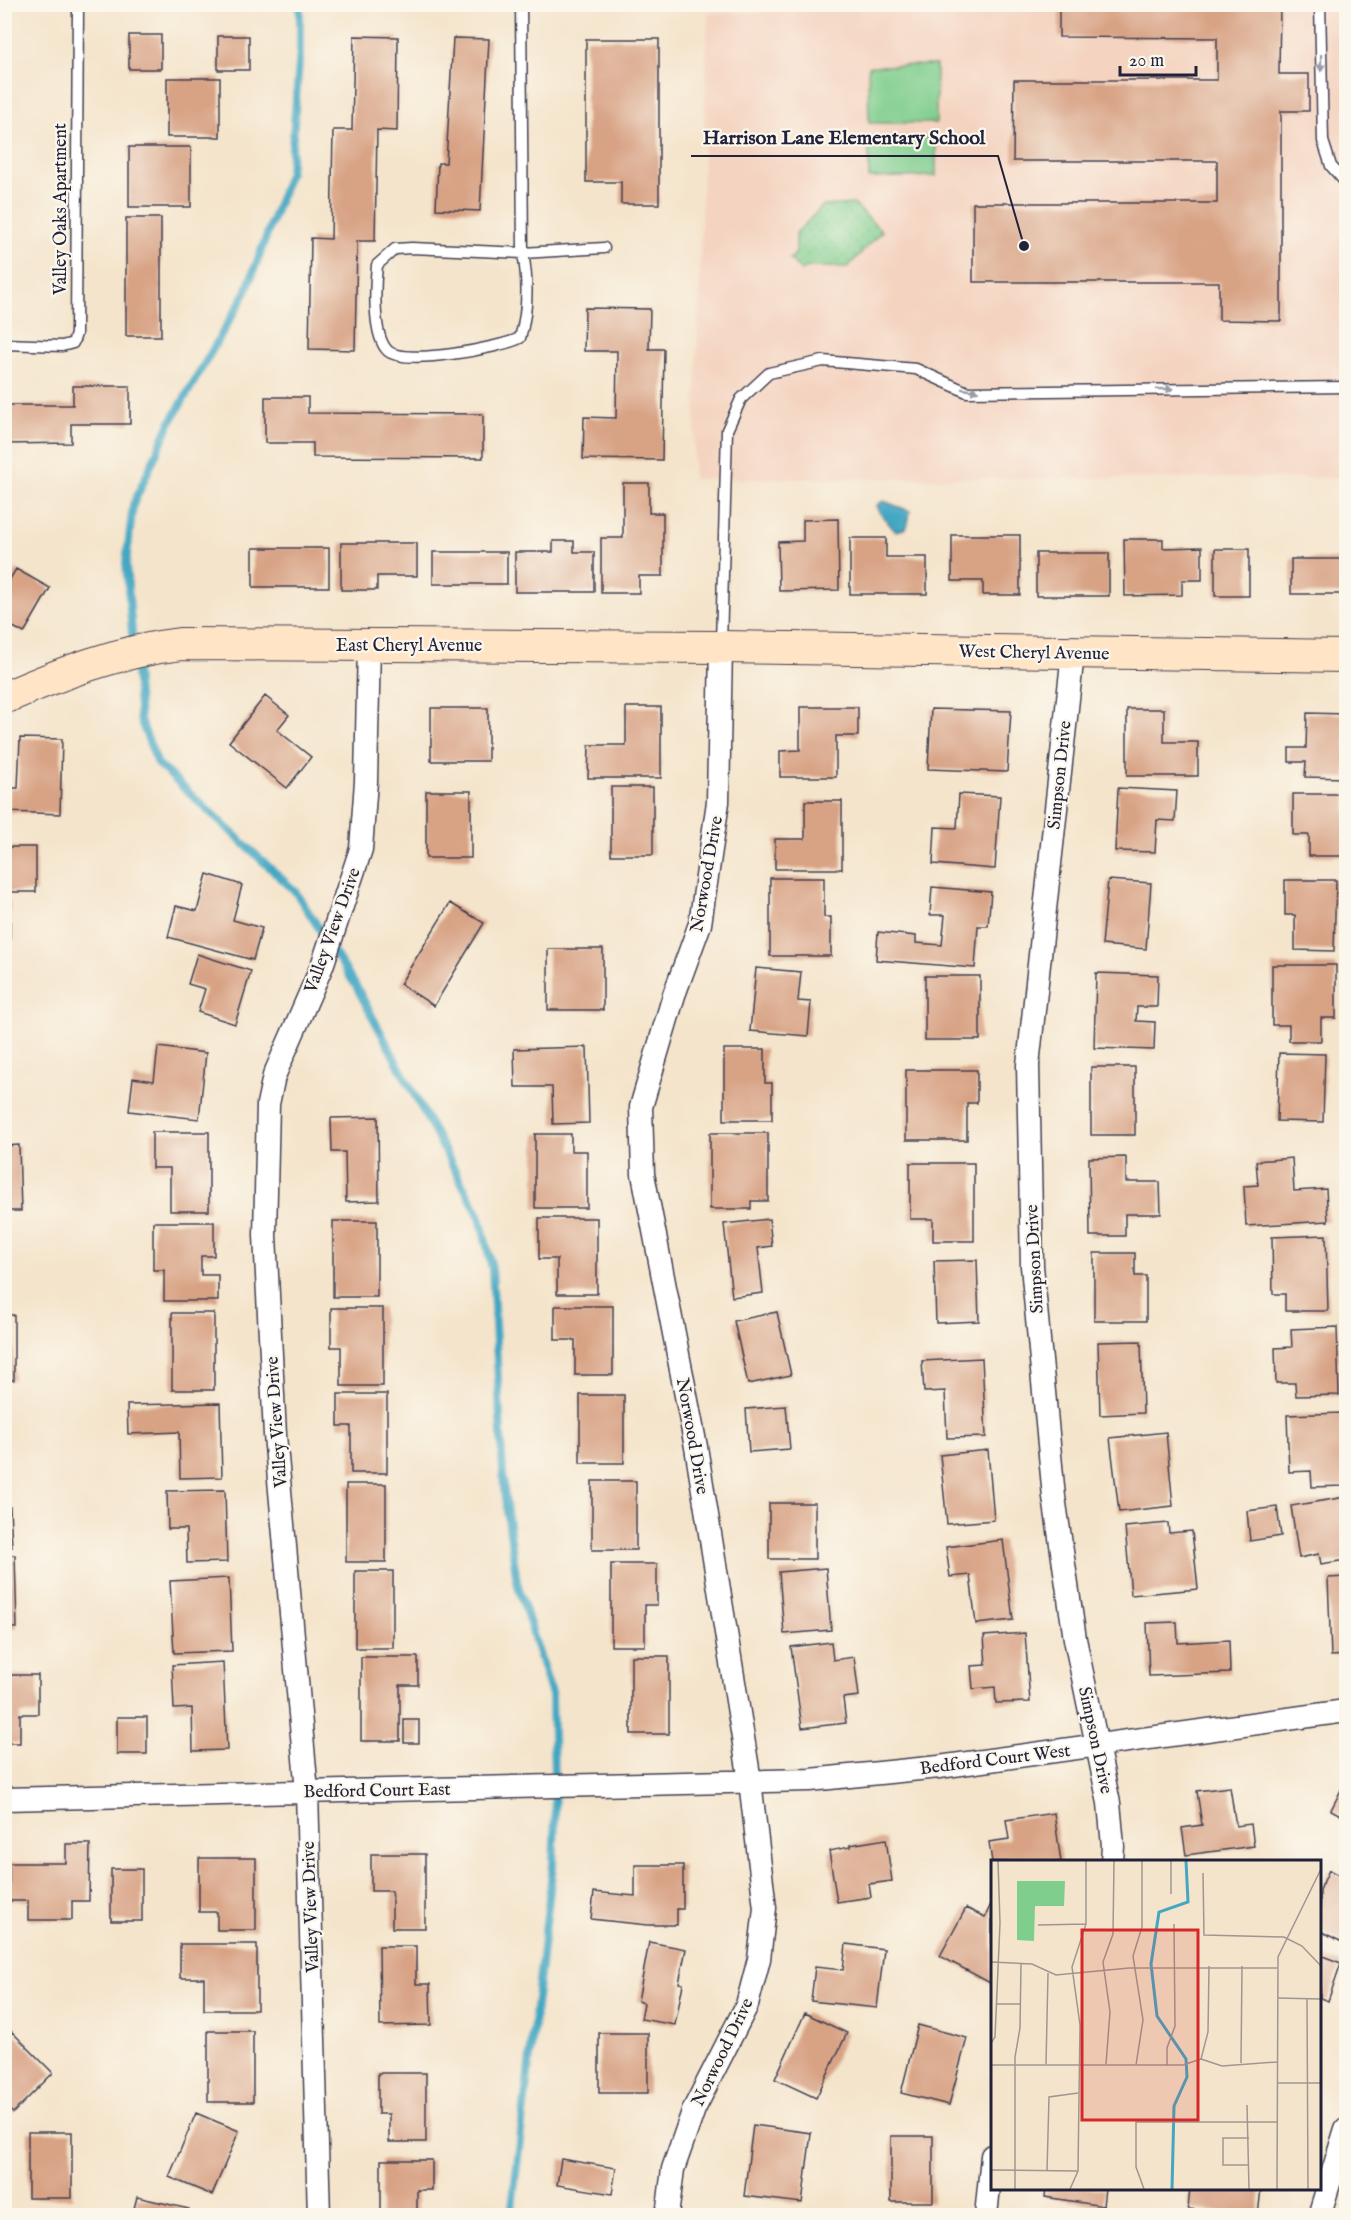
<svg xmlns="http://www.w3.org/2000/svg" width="1351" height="2220" font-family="'IM FELL English',serif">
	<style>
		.built { fill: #f4d3c0 }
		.green { fill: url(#green-dots); stroke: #517864; stroke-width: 1.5 }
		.pitch { fill: #80ce8e; stroke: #517864; stroke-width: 1.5 }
		.water { fill: #43a7c3; stroke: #32647f; stroke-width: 1.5 }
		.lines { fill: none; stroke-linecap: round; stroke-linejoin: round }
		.stream { stroke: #43a7c3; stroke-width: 8 }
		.building { fill: #d8a385 }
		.lane-casing { stroke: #423f51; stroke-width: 13 }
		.street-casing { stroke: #423f51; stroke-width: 25 }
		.secondary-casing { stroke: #423f51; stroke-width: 34 }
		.lane { stroke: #fff; stroke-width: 10 }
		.street { stroke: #fff; stroke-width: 22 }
		.secondary { stroke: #ffe4c6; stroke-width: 32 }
		.oneway { fill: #9c9ca7 }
		.labels { text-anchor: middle; stroke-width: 4.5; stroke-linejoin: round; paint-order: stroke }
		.street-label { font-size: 18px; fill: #22223b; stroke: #fbf7ec }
		.inset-river { fill: none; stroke: #43a7c3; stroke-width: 3 }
		.inset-road { fill: none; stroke: #a09691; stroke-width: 1.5 }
		.view { fill: #d62828; fill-opacity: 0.15; stroke: #d62828; stroke-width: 3 }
		.inset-edge { fill: none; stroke: #22223b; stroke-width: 3 }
		.leader { fill: none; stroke: #22223b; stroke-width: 2 }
		.callout-dot { fill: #22223b; stroke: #fbf7ec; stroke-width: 2 }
		.callout-label { font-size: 20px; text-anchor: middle; font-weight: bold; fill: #22223b; stroke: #fbf7ec; stroke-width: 4.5; stroke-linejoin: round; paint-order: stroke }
	</style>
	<defs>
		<pattern id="green-dots" width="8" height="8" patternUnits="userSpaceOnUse" patternTransform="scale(1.5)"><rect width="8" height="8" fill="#80ce8e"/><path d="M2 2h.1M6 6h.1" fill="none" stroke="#6eb17b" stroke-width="1.8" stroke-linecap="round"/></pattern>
	</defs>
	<rect width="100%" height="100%" fill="#fbf7ec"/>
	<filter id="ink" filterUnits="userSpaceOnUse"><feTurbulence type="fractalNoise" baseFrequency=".0167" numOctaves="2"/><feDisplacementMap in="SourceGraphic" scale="12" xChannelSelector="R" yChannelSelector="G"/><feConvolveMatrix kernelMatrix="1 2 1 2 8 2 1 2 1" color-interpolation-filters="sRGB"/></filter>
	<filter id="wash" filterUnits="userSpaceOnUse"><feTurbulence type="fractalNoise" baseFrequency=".008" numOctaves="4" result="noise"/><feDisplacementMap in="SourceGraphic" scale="24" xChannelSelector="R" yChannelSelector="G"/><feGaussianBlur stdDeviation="1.35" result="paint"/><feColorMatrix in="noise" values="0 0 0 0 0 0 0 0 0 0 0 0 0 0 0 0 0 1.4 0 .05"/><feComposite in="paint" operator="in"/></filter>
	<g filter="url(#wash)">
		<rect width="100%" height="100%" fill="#f4e4cb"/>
		<path class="built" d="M763,4L1346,5V478L693,479L708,12L762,13Z"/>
		<path class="green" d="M854,204L882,231L848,267H807L802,271L790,259L796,253V233L823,206Z"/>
		<path class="pitch" d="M936,65V123H869L868,70L870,66Z
			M936,137V176L869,178V138Z"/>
		<path class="water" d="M883,501L910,511L908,524L904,529L895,531L879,512L877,505Z"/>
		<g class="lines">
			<path class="stream" d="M133,645L126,563L133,505L170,423L246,292L290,172L300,51V4
				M135,660L140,719L158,764L295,891L326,939
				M332,949L356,986L480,1217L492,1269L504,1489L517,1582L552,1696L555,1817L553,1865L511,2216"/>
		</g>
		<g id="blocks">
			<path class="building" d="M1059,4H1280L1279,74H1309V111H1281V321L1219,320V282H973V203H1217V161H1013L1014,80H1217V38L1059,37Z
				M129,35H161V69H129Z
				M218,36H249V70H218Z
				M354,36L398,37L397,131L377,130L375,241H357L355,350L309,349L311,238L331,239L333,130H352Z
				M453,38L489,39L480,211L436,209L438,163H446Z
				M586,39H659V204H621V182H586Z
				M167,78H220V137H167Z
				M129,147H191V207H129Z
				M126,218H161V336H126Z
				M585,308L650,309L649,349H664L662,460L583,459L584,417L616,418L617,351H584Z
				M73,386H130V424H71V443L4,444V405H73Z
				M265,397H308V413L483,414V458L313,457V443H265Z
				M623,483H649V513H663V576H639V593H601V538H623Z
				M838,519L839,590L779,591L778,542L803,541V520Z
				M952,535H1020V595H983V581H952Z
				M850,538H886V557H927V594H850Z
				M1124,539H1163V548L1202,547V580H1182V595L1125,596Z
				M553,541H574V552H594V592H515V552H553Z
				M341,543H417V576H377V590H341Z
				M253,548H329V587H253Z
				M1215,549H1249V596H1215Z
				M433,552H507V584H433Z
				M1036,553H1109V596H1036Z
				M1291,559H1346V594H1291Z
				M16,569L50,588L24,633L4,622V589Z
				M265,696L289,715L277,730L311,757L287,788L229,742Z
				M626,707H661V778H588L589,745H626Z
				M800,707H858V736H836V777H780V751L800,750Z
				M431,708H488V761H431Z
				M931,709L1011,711L1007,772L928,769Z
				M1127,709H1164V742H1198V776H1127Z
				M1307,713L1346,714V778L1305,777L1306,762H1289V748H1306Z
				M20,738L62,739L60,814L9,812L10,788H18Z
				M611,787H653V855H611Z
				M1118,788L1177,791L1175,821L1157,820L1155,852L1115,851Z
				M426,791H471V858H426Z
				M959,794L1000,796L995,869L933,864L935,827L957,828Z
				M1293,794H1346V856H1309V835H1293Z
				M805,801H842V869H775V839H805Z
				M5,847H36V892H5Z
				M207,874L242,885L233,920L262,928L253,960L168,937L176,906L197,911Z
				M770,878H824V917H831V956H770Z
				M1108,880L1151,883L1146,949L1102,945Z
				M1285,880H1336L1334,951L1295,950V915H1285Z
				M932,887L991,892L988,926H978L975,968L876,960L878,932L916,936V943L942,945L945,915H930Z
				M4,901H10V962H4Z
				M450,903L484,923L434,1006L400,984Z
				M548,949H603V1010H548Z
				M197,954L251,971L235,1024L198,1012L205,989L188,984Z
				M1272,965H1336V1018H1321V1041H1289V1025H1272Z
				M756,968L801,972L798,1001L811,1002L808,1036L750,1031Z
				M1096,973L1158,975L1157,1007H1137L1136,1021L1155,1022L1154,1050L1094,1048Z
				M925,976H980V1040H925Z
				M158,1047L206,1053L199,1119L129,1111L133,1078L154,1081Z
				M587,1047L589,1123L553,1124L552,1087H515L514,1049Z
				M724,1049H765V1083H772V1120H724Z
				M1279,1053L1325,1054L1323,1122L1277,1121Z
				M1091,1067H1135V1135H1091Z
				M906,1070H977V1103H967V1140H906Z
				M378,1117L379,1201L346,1202L345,1152H332L331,1118Z
				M152,1132H209V1211H170V1168H152Z
				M710,1133H768V1201H751V1209H710Z
				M535,1134H571V1151H587V1208H535Z
				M19,1145L21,1211H4V1146Z
				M1126,1157V1182H1160L1161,1214H1125V1236H1090L1089,1158Z
				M1292,1158L1294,1191L1326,1189L1328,1221L1246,1226L1244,1186L1258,1185L1256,1161Z
				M910,1163H974V1241H933V1219H910Z
				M539,1218H597V1294H557V1259H539Z
				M769,1219L772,1246L758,1248L763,1293L732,1297L724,1224Z
				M333,1221H377V1297H333Z
				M153,1222H214V1256H201V1275H218V1301H164V1270H153Z
				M1326,1235L1328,1311H1285V1294H1273L1272,1237Z
				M1094,1253H1135V1276H1146V1321H1094Z
				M977,1260L979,1321L936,1323L934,1261Z
				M555,1306H613V1375H575V1340H555Z
				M331,1308H383V1386H341V1347H331Z
				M777,1312L791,1375L748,1384L734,1321Z
				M172,1313H214V1390H172Z
				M4,1315H14V1380H4Z
				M1337,1327L1339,1395L1296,1396L1295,1383H1276L1275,1348L1292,1347L1291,1329Z
				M1141,1341L1143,1413L1100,1415L1098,1342Z
				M982,1358L986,1437L947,1438L945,1391L924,1392L922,1361Z
				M338,1394H387V1473H351V1426H338Z
				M580,1395H624V1463H580Z
				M220,1403L222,1477L180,1478L179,1432L128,1434L127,1405Z
				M786,1406L790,1449L749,1452L746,1409Z
				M1342,1413L1344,1486L1312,1487L1311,1471L1289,1472L1287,1415Z
				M1166,1432L1173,1506L1119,1512L1110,1438Z
				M988,1450L994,1520L947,1524L940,1455Z
				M592,1481H636V1550H592Z
				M346,1484H386V1562H346Z
				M225,1490L227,1562L187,1563L186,1529H168L167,1491Z
				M1346,1497V1560L1321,1564L1319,1554L1299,1558L1291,1506Z
				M769,1503H815V1559H769Z
				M4,1507H10L12,1547L4,1548Z
				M1277,1507L1281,1536L1250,1541L1247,1511Z
				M1168,1523L1169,1533L1192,1531L1198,1589L1131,1595L1125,1527Z
				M1003,1540L1013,1620L976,1624L970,1575L950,1577L946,1547Z
				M4,1555H15L17,1628H4Z
				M611,1564H657V1605H645V1646H611Z
				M826,1568L831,1630L784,1634L779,1572Z
				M355,1571H393V1648H355Z
				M1346,1577V1655L1331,1656L1328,1578Z
				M229,1578L232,1651L174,1653L170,1581Z
				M1177,1622L1178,1643L1229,1640L1230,1673L1149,1676L1147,1623Z
				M1025,1633L1030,1702L996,1703L995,1687L973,1689L971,1666L986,1665L984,1636Z
				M831,1642L833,1660L854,1657L859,1696L843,1698L846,1723L802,1728L791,1647Z
				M631,1656H669V1734H631Z
				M361,1657H418V1685H400V1741H361Z
				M223,1662L227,1750L193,1751L192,1708L174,1709L172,1665Z
				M4,1675H38V1714H20V1743H4Z
				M117,1717H147V1754H117Z
				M404,1720H419V1743H404Z
				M1346,1780V1818L1331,1810Z
				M1230,1787L1236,1826L1251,1824L1254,1846L1186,1855L1182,1828L1202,1825L1197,1791Z
				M1054,1813L1061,1862H992L989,1842L1009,1839L1006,1820Z
				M886,1839L892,1881L869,1884L871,1897L837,1902L829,1851L850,1847V1845Z
				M66,1844H90L89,1901H72V1920H28V1901H9V1863H66Z
				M371,1854H425V1928H392V1891H371Z
				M199,1858H256V1930H217V1912H199Z
				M635,1865H683V1909H677V1925H648L591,1919L594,1892L635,1896Z
				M111,1869H142V1921H111Z
				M1329,1870L1346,1879V1944L1320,1931V1890Z
				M992,1902V1984L940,1956L966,1908L985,1917Z
				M649,1942L686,1949L679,1983L683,1984L675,2025L641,2019L644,2003L638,2001Z
				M180,1944H257V2010H204V1978H180Z
				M846,1944L884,1949L877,2008L811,2001L815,1967L843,1970Z
				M379,1946H416V1984H430L431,2025L380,2026Z
				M1320,1955L1341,1963L1328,2001L1320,1998Z
				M805,2013L847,2033L816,2098L775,2079Z
				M918,2025L967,2038L949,2105L901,2093Z
				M208,2031H253V2102H208Z
				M12,2032L53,2073L13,2113L4,2105V2040Z
				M599,2033H648V2093H599Z
				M378,2073H426V2142H389V2114H378Z
				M196,2113L239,2131L212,2195L169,2177Z
				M753,2125L811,2133L802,2203L744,2196Z
				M28,2132H72V2198H28Z
				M891,2136H933V2202H891Z
				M561,2159L616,2168L612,2194L557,2185Z
				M381,2160H432V2190H417V2216H381Z
				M1046,2188H1105L1103,2206L1045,2197Z
				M1190,2188H1261L1258,2216L1188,2209Z
				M137,2197L189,2209L187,2216H132Z"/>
		</g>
	</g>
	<g filter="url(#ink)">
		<use href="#blocks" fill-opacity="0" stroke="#423f51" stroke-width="1.5"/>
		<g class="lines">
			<defs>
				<path id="lane" d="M521,4L523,253L604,248
					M1320,4L1323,141L1331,166L1346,183
					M412,248L523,253C528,281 528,311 520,338C500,348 405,366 388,351C372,336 375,285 377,265L395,249Z
					M4,344L62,346L73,343L76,334L78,4
					M721,644L727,430L741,399L769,373L823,361L916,369L967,392L1346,387"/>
				<path id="street" d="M1073,653L1028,1065L1032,1266L1054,1497L1075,1639L1109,1803L1113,1846L1112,1862
					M4,1799L810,1780L939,1767L1346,1711
					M319,2216L307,1792L275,1435L265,1235L268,1104L274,1076L322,966L361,849L366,781L369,645
					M667,2216L673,2169L694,2109L747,2005L759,1959L765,1908L750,1781L696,1447L643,1174L641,1107L674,995L700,924L718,802L721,647
					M986,2216L992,2156
					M1319,2216L1346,2129"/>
				<path id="secondary" d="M4,698C62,673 118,651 181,644L721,647L1346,656"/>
			</defs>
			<use href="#lane" class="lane-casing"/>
			<use href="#street" class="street-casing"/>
			<use href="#secondary" class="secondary-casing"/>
			<use href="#lane" class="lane"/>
			<use href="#street" class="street"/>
			<use href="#secondary" class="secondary"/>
		</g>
		<defs><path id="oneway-solid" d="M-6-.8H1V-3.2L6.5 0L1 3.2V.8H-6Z" transform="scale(1.5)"/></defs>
		<g class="oneway">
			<use href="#oneway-solid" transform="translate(1321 63) rotate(91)"/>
			<use href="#oneway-solid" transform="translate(1165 389) rotate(-1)"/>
			<use href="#oneway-solid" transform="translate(970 390) rotate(8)"/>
		</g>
	</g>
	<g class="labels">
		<g class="street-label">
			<text transform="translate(60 209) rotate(-90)" y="6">Valley Oaks Apartment</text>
			<text x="409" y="651">East Cheryl Avenue</text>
			<text transform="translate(1034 652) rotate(1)" y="6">West Cheryl Avenue</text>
			<text transform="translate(1059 775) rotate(-84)" y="6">Simpson Drive</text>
			<text transform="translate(706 874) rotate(-80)" y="6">Norwood Drive</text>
			<text transform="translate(332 930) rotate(-70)" y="6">Valley View Drive</text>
			<text transform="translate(1034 1259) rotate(-93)" y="6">Simpson Drive</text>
			<text transform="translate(276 1422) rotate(-94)" y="6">Valley View Drive</text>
			<text transform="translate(693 1436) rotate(80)" y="6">Norwood Drive</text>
			<text transform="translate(1096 1740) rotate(78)" y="6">Simpson Drive</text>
			<text transform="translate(995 1759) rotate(-7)" y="6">Bedford Court West</text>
			<text transform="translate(377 1790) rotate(-1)" y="6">Bedford Court East</text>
			<text transform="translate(310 1907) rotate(-92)" y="6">Valley View Drive</text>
			<text transform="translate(722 2052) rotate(-64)" y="6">Norwood Drive</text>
		</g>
	</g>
	<g transform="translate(991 1860)">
		<rect width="330" height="330" fill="#f4e4cb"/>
		<path d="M26,21H74L73,46H44L43,81L26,80Z" fill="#80ce8e"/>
		<path class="inset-river" d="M181,329L183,246L196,217L195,199L166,156L160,104L168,52L197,42L195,1"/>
		<path class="inset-road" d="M212,13L213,75L293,77L311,86L330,106M180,34V1M47,65L95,64M0,102L41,104L65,115L138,108H286M286,138L330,139M316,138L317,329M5,144H30M0,183L4,177L9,63L7,1M210,199L217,172L218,106M210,199L231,206L286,202M250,203L251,106M55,204L57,113M115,204L119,152L112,102L122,74L123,1M0,205H192L210,199M145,205L152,160L142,96L151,67V1M176,205V188L184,166L183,64M286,223H330M256,245L258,329M258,278H232V305H258M0,310L87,311M56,311L58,237L87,233M24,329V197L29,168L30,104M79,329L87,311L89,165L81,107L95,64V1M153,329L145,307V262H286M286,329L287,97L330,9"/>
		<path class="view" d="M91,70H207V260H91Z"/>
		<rect width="330" height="330" class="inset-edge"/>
	</g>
	<path class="leader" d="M1024 246L998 156H691"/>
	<circle class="callout-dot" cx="1024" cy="246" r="6"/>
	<g class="callout-label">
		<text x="844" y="144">Harrison Lane Elementary School</text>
	</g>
	<rect width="1351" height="2220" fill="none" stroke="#fbf7ec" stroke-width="24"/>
	<path d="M1120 66v9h76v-9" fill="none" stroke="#22223b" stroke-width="3"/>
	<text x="1129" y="66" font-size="18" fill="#22223b" stroke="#fbf7ec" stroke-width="4.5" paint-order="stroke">20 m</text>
</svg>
